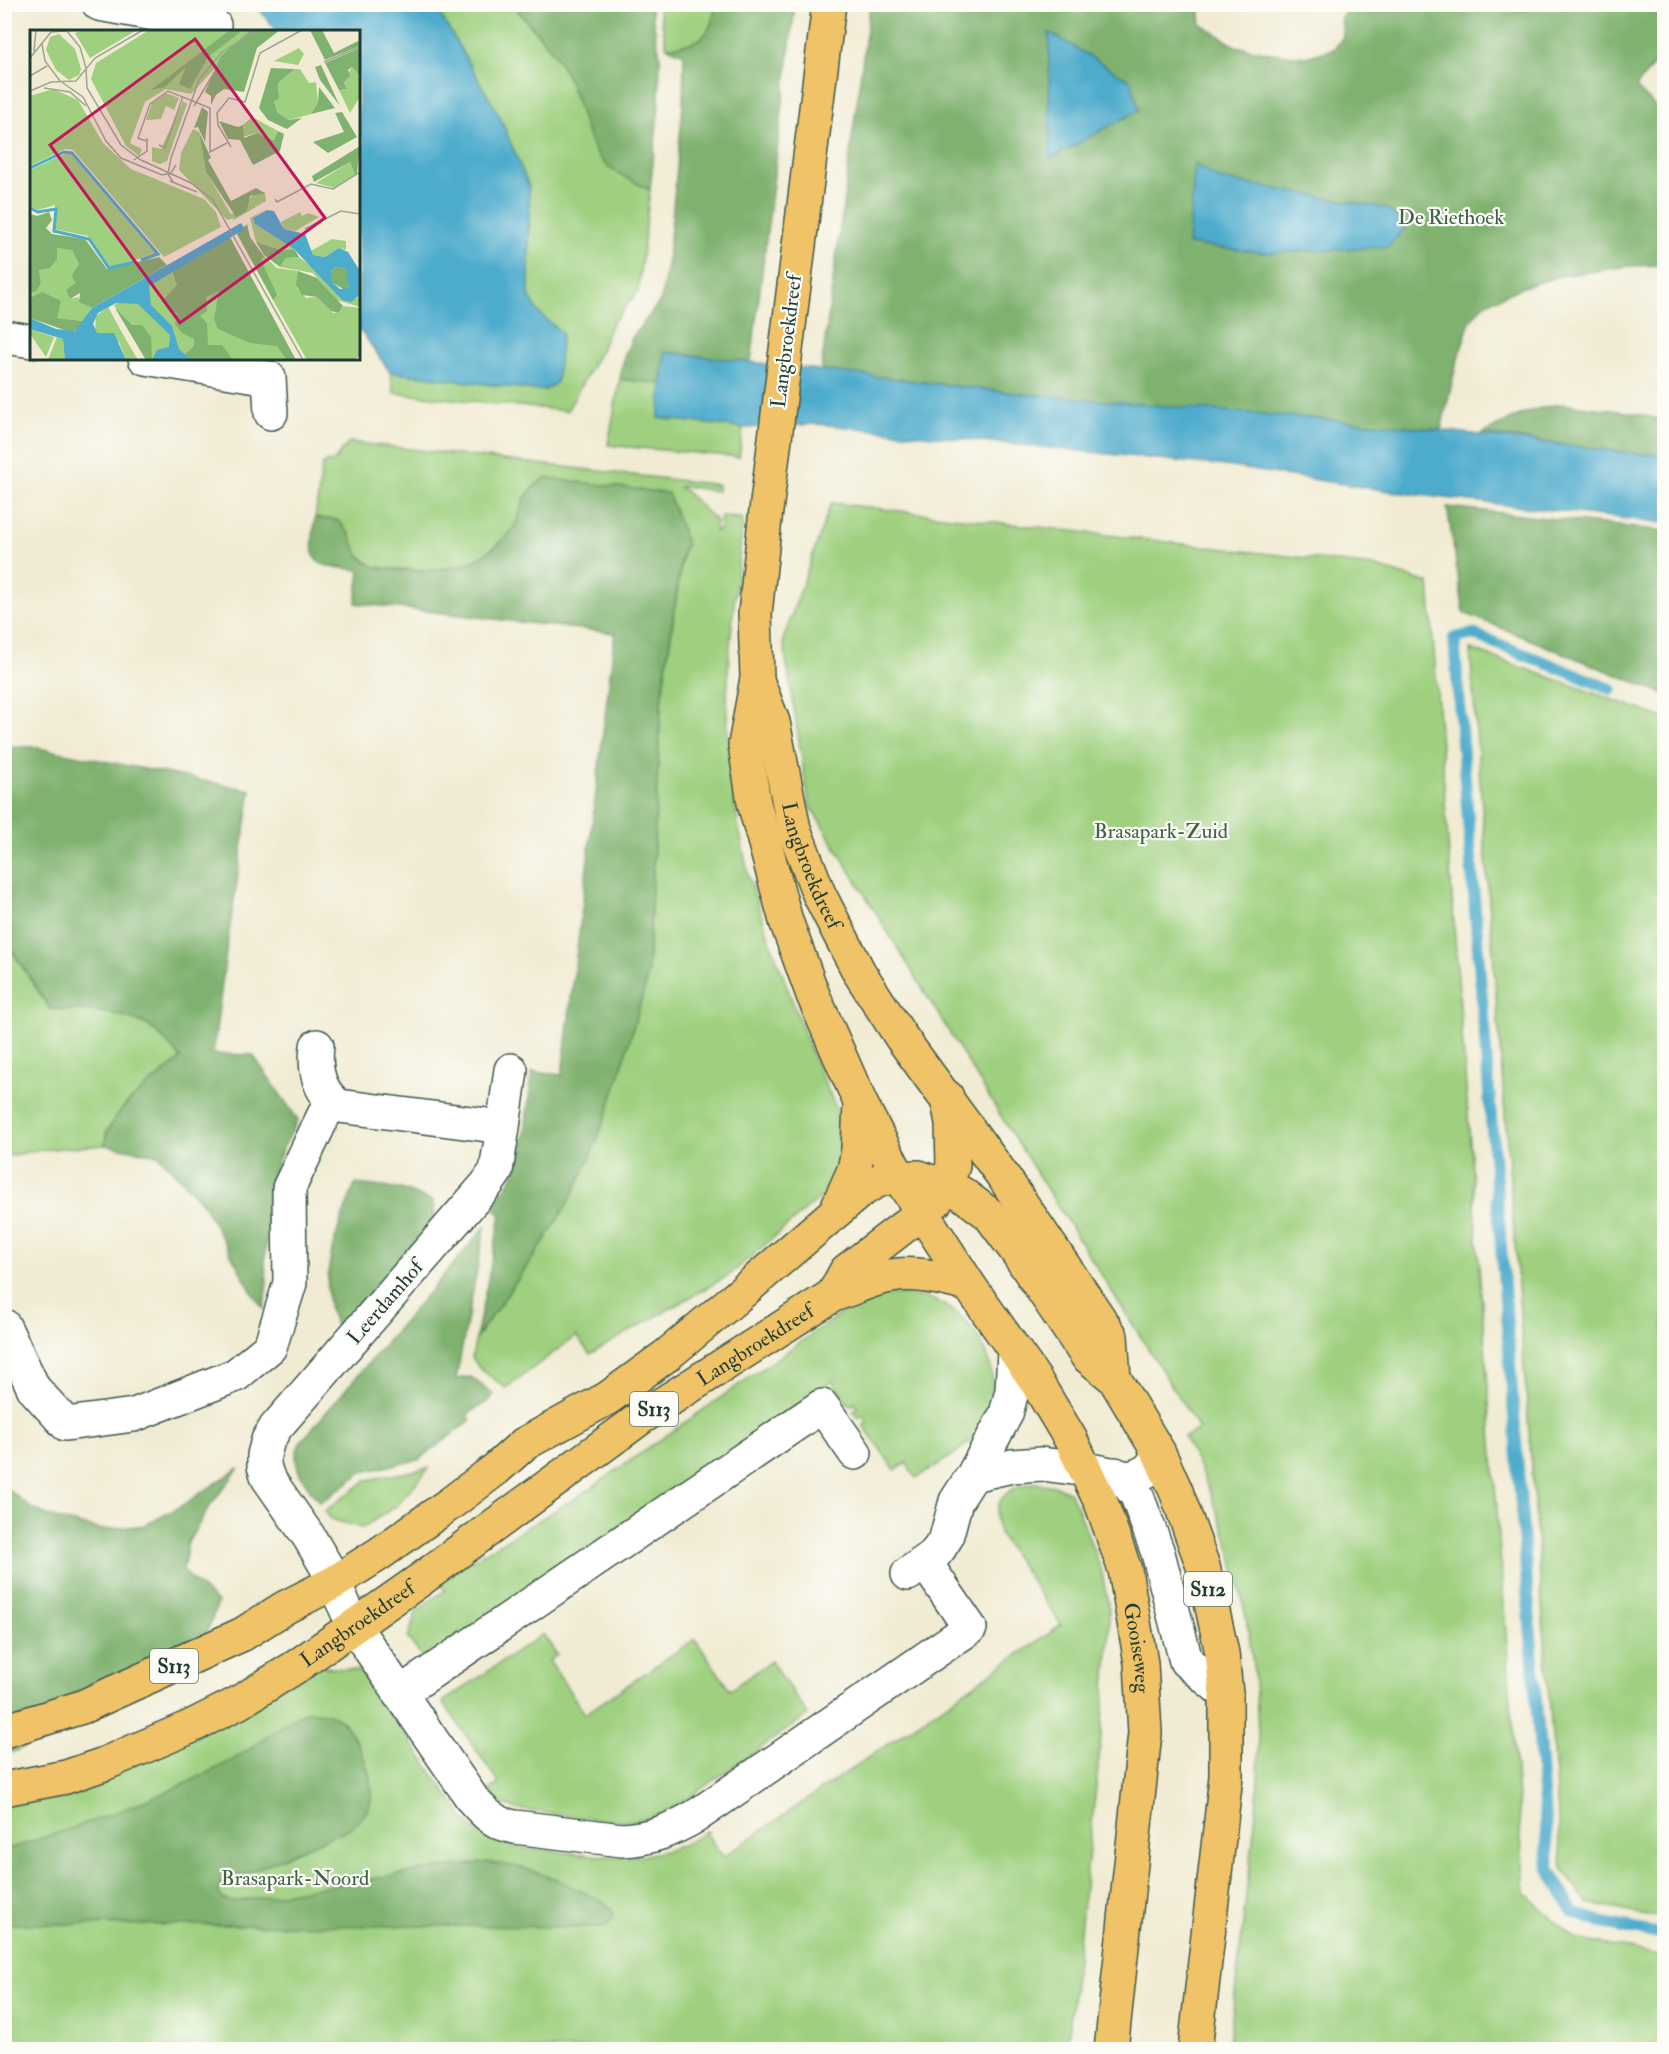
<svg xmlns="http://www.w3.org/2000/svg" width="1669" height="2054" font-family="'IM FELL Double Pica',serif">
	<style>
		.green { fill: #9fd07f; stroke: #5f865a; stroke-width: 1.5 }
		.forest { fill: #7fb26e; stroke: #4f7851; stroke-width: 1.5 }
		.water { fill: #4dabcc; stroke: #367480; stroke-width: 1.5 }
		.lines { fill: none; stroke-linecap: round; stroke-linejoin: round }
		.stream { stroke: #4dabcc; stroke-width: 12 }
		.minor-casing { stroke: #3e574c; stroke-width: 36 }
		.major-casing { stroke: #3e574c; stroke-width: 36 }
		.minor { stroke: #fff; stroke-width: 33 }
		.major { stroke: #f0c369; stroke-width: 33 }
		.labels { text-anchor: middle; stroke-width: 4.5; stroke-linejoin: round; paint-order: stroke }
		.shield { fill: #fdfcf7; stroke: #62766e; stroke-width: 1.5 }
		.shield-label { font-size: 20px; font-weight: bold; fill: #1f3d34 }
		.park-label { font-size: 21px; fill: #3f6247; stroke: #fdfcf7 }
		.street-label { font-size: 21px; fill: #1f3d34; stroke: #fdfcf7 }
		.inset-river { fill: none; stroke: #4dabcc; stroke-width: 3 }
		.inset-road { fill: none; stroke: #9ca593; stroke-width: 1.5 }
		.view { fill: #c2185b; fill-opacity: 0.15; stroke: #c2185b; stroke-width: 3 }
		.inset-edge { fill: none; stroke: #1f3d34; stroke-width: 3 }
	</style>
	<rect width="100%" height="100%" fill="#fdfcf7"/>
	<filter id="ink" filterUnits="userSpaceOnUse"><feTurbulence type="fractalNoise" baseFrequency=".0167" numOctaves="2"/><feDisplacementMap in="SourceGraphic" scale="12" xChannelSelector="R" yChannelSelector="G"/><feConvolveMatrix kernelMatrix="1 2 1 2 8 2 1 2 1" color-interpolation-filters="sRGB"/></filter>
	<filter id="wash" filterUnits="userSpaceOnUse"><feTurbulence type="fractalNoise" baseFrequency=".008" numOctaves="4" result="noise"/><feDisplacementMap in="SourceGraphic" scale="24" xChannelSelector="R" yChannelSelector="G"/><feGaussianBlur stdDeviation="1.35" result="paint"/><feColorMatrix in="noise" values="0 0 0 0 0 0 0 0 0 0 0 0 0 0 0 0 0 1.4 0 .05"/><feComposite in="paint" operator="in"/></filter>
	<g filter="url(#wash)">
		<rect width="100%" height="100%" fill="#f0ebd2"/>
		<path class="green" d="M435,5H513L553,52L566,73L577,99L585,125L609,168L650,190L638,291L611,325L601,350L567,411L394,393L390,372L546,390L562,333L539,313L529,295V187L500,117Z
			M658,5H716C709,40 701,43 667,47Z
			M620,379L662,384L659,418L743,428L739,457L608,445Z
			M349,442L718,485V491L680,486L679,489L682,488L716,521L715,531H719L721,516L743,519L729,654L727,699L728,745L735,808L748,875L770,941L812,1054L837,1110L841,1139L839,1160L837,1171L823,1195L731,1274L590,1354L576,1336L506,1388L479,1368L472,1357L476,1338C508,1292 544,1246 571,1197C606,1130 623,1062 644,990L648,971L661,703L684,547L522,505L515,527L506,537L481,557L465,565L444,570L389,569L372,566L357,553L352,545L350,534L337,520L315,518L322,466L326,462L334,461Z
			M831,503L1373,566L1429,583L1525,1893L1575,1939L1664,1956V2049H1228C1235,1995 1241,1941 1247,1887C1252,1851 1257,1815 1258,1779C1261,1662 1240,1540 1184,1437L1199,1429L1007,1126L809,804L783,640Z
			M1470,649L1664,718V1918L1588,1904L1562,1868Z
			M4,939L50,1009C81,1010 115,1010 143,1023C156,1029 172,1047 181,1058L125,1105L106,1132L105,1145L37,1150L5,1157Z
			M895,1294C907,1295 920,1295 931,1299C982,1317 1010,1380 981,1427C967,1450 938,1464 916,1478L906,1463L895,1470L863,1425L867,1421L863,1415L858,1418L853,1411L858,1407L855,1403L850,1406L832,1381L424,1660L408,1638L417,1610L445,1590L439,1580L581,1495L852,1306L879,1296Z
			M429,1468L395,1507L362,1528L331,1519L325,1511L367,1480Z
			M1034,1483L1056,1486L1070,1493L1077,1506L1102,1573L1109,1609V1640L1099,1759L1067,2049H5L4,1802L322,1663L325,1667L362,1671L462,1816C471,1826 481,1836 495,1841C513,1848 535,1849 554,1851C608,1857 660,1865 706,1831L708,1832L706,1833L723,1857L1061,1625L1000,1535C989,1506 1004,1486 1034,1483Z
			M543,1634L557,1655L549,1661L585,1714L695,1639L730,1690L771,1661L808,1715L672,1809L660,1814L635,1821H608L515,1809L502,1804L489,1790L499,1783L443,1702Z"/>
		<path class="forest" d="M513,5H650L660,56L659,105L650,190C637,183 622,177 610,168C586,151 580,101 566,74C553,48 532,27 513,5Z
			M716,5H795L751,362L665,352L662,384L620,379L624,357L632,338L661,300L668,259L683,106L684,54L667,47C701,43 709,40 716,5Z
			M870,5H1199L1201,24L1235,46L1270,53L1306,57L1334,49L1343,37L1341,17L1352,5H1664V55L1658,59L1636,87L1664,115V265L1629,266L1560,276L1523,287L1484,304L1470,321L1456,365L1441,430L1024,394L821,370Z
			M1563,404L1627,412L1664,420V455L1640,454L1483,434C1509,419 1533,407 1563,404Z
			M546,478L668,493L687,544L682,553L661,703L648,971L644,990C623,1062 606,1131 571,1197C544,1246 508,1292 476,1338L501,1215L490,1205C497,1198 504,1191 509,1183C527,1153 527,1107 532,1072L562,1075L615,633L356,603L360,570C311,564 309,568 315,518L337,520C341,524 346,529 349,534C355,544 355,554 365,561C375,569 387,569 400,570C446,572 481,568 512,530C518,522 519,514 522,505C526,492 536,484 546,478Z
			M1447,507L1664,531V694L1464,613Z
			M5,747H33L251,790L226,952L213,1054L253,1055L298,1120L281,1152L268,1191L265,1264L267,1281L264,1309L253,1294L202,1202L158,1155L105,1145C108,1107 156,1082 181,1058C171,1047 156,1028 143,1023C114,1010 81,1010 50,1009L5,939Z
			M355,1184L401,1189L433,1201L435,1218L420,1246L345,1343C340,1333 334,1323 331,1313C319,1272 340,1222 355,1184Z
			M485,1227L456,1379L471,1377L493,1394L491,1399L467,1415L471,1420L418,1460L362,1472L320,1503C307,1485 288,1467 300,1443Z
			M239,1468L209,1507L188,1542L183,1571L218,1603L194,1666L16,1751L5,1754L4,1486L31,1508L57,1519L103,1530L146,1525L183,1505Z
			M308,1711C318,1712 327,1712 336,1717C355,1728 376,1779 371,1801C368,1812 361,1820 352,1827L245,1874L223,1880C218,1887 217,1892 222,1899L232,1902L419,1871L488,1862L523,1868L556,1879L604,1902L612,1910L613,1916L610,1923L603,1927L5,1924V1850C78,1827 154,1801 223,1765C249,1752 272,1732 296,1716Z"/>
		<path class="water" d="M256,5H435L500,117L529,187V295L539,313L562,333L557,382L546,390H534L390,372L362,332H359L358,191L364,140L359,133L358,32L277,31Z
			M1049,32L1131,81L1139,110L1050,159Z
			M1195,164L1219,179L1386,208L1408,225L1388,247L1264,253L1188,244Z
			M665,352L1024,394L1405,426L1640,454L1664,455V523L1402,493L1226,466L817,424L743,428L659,418Z"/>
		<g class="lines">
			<path class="stream" d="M1611,689L1473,634L1454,638L1549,1869L1573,1912L1603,1923L1664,1935"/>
		</g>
	</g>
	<g filter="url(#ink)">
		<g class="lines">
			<defs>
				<path id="minor" d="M99,4L214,25
					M4,337L32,341
					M145,358L269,378L271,413
					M317,1046C314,1070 319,1092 339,1106L503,1127L496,1171L487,1184L276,1427L268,1440L264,1455V1466L268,1478L309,1537L326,1566L354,1626L473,1800C486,1815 496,1824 515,1827L622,1840C650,1839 672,1830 696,1816L970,1628L925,1562
					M503,1127L511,1070
					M4,1326L34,1389L66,1424L134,1415L236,1375L270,1347L290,1283L289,1188L331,1100
					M1115,1474L1129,1485L1137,1496L1158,1553L1186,1661L1226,1694
					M973,1475L1006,1414L1012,1391L1014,1351
					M908,1574L933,1556L939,1549L946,1538L956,1501L973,1475L1012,1466L1041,1464L1097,1471L1129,1478L1139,1475L1150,1469L1159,1453
					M399,1694L822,1406L855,1453"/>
				<g id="major">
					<path id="s1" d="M829,4L765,519L755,614L757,678L745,745L754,803L786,921L813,995L860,1102L899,1177L969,1285L1034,1378L1071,1440L1102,1505L1125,1570L1141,1663L1145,1733L1111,2050"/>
					<path id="s2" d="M757,680L773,722L794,829L819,894L859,972L901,1037L1005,1179L1111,1336L1114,1378"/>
					<path d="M837,1208L854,1170L858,1150L860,1104"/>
					<path d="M833,1295C853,1289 871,1279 891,1276C916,1271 944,1279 969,1285"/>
					<path d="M4,1731L82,1707L243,1634L284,1608L335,1582L379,1554L451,1503L496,1469L524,1444L608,1398L667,1355L733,1300L859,1192L875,1182L887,1178L919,1177L961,1193L989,1214L1017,1252L1087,1356L1114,1378L1159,1453L1176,1491L1203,1566L1222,1653L1226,1694V1776L1195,2050"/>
					<path id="s3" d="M4,1789L66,1777L104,1764L190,1727L238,1703L297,1666L420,1580L642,1417L833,1295L846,1271L923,1212L936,1201L945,1186L953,1166L952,1123L947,1097"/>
				</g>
			</defs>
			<use href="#minor" class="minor-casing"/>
			<use href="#major" class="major-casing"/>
			<use href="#minor" class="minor"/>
			<use href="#major" class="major"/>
		</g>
	</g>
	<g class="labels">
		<g class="shield">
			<rect x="630" y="1392" width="48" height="34" rx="4.5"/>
			<rect x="1184" y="1572" width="48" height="34" rx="4.5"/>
			<rect x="150" y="1649" width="48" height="34" rx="4.5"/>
		</g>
		<g class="shield-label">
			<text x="654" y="1416">S113</text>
			<text x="1208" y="1596">S112</text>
			<text x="174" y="1673">S113</text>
		</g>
		<g class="park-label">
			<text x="1451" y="224">De Riethoek</text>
			<text x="1161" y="838">Brasapark-Zuid</text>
			<text x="295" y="1885">Brasapark-Noord</text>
		</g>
		<g class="street-label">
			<text transform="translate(786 341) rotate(-83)" y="7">Langbroekdreef</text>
			<text dy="7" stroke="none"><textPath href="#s2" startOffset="194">Langbroekdreef</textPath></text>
			<text transform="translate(385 1302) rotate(-49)" y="7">Leerdamhof</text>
			<text dy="7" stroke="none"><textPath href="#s3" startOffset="880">Langbroekdreef</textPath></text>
			<text dy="7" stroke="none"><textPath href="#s3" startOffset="394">Langbroekdreef</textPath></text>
			<text dy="7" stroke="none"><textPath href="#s1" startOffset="1742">Gooiseweg</textPath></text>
		</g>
	</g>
	<g transform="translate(30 30)">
		<rect width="330" height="330" fill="#f0ebd2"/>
		<path d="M54,0H107L60,28L45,3ZM119,0H221L161,64L136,59L115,72L100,113L112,119L109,126L96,116L61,49L66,33ZM29,4L45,19L51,39L49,45L39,50L26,40L16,20L20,7ZM269,18L274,24L268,35L244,31ZM322,37L330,46V67L320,83L309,60L317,59L314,51ZM265,39H270L279,53L286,52L288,72L281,84L259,90L247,82L244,71L249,65L248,53ZM23,59L48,70L73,113L101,139L174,169L186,182L191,197L134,227L43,120L35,119L0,136V66ZM136,63L149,68L144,80L136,76L131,89L116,90L122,73ZM153,71L157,74L137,131L130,134L122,131V117L131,119ZM222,87L248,101L245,110L227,103L212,107L213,95ZM163,99L169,102L176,142L201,184L218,178V170L226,162L235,163L236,171L202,191L204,188L197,190L149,140L151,123ZM37,123L41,124L126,224L79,237L58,206L24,199L25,175L8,180L0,176V140ZM320,132L325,145L305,158L286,153ZM236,179L223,188L225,194L264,219L251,220L226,212L220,188ZM270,182L272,186L278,183L289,187L265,201L254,199L251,192ZM302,209L316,211V220L309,218L295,227L283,225L281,221ZM27,218L42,219L49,234L40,269L48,267L50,272L62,278L53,291L26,288L7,266L0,268V263L7,261L11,253L9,240L23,231ZM181,218L266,330H116L84,275ZM234,226L247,238L268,241L267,258L276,268L287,267L303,283L310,282L313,276L330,278V325L324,330H277L243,270L231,230ZM269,227L290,243L312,270L326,269L330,265V277L307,270L283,243L250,237L256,228ZM78,277L95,308L108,330H96L89,312L65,302L66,286ZM0,299L24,307L16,327L0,304ZM27,307L33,309L35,330H18Z" fill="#9fd07f"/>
		<path d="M200,0H213L178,27L160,59L149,54L156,37L135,57L121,60ZM221,0H250L227,18L214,62L194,59L186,65L181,75V66L175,62L191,26ZM280,0H292L304,23L328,11L330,16L295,30ZM330,18V46L322,37L318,40L320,46L314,52L317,59L309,60L295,33ZM291,35L307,70L310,76L290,50L285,37ZM241,38L265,39L248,53L249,69L244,71L247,82L259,90L272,88L257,99L238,90L229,78ZM289,57L305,78L281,84L288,72ZM172,77L178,82L175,112L168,97L164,98ZM312,82L327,107L298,123L283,112L314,102L305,83ZM189,91L208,97L213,95L214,108L227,103L244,110L248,101L254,104L250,121L223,135L210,110L198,109ZM169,102L181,128L178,130L201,171L226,158L235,163L220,166L217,181L206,187L176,142ZM330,116L327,143L325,145L320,132L284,152L282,146ZM19,182L22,190L16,198L22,204L55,209L77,239L129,227L137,235L62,278L49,272L50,263L40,269L36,260L45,253L42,245L49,234L42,220L27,218V229L20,238L9,240L11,253L7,261L0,263V184L7,186ZM217,194L220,207L234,226L231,230L247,265L243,270L207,204ZM200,207L266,330H257L247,316L220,313L188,299L184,289L189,261L176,267L177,281L170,286L177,293L178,315H192L203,330H161L155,324L164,316V309L152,303L145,294L147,283L140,282L132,271L147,255L142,241ZM226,212L251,220L264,219L269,227L256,228L250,237L234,225ZM306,237L316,239L321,256L315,260L301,252V241ZM268,241L287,248L313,276L309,283L301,281L287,267L272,265L266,255ZM12,262L31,271L27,288L53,291L50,299L40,302L0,288V268ZM85,278L102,295H112L121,307L122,330H116Z" fill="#7fb26e"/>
		<path d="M237,180L244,181L254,199L275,204L283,225L295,227L309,218L318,222L330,241V265L321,272L312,270L264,219L225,194L223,188ZM306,237L316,239L319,258L310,259L302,252L301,241ZM211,193L215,199L119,256L121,275L142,296L149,319L161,330H122L127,320L139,317L140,305L108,274L86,273L68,283L63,294L67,303H84L96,330H35L33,309L0,299V288L26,299L45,301L62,278Z" fill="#4dabcc" fill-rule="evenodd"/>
		<path class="inset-river" d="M0,138L34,122L42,123L128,224L111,230M0,178L8,182L26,179L24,201L59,209L79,238L104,232"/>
		<path class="inset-road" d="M36,0L50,17L56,38M12,14L15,31L30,51M4,22L6,0M0,28L21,2L50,0M294,32L330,17M56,38L57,58L91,115L111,130L161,153L183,170L273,330M0,46L17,36M30,51L53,67L76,111L91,128L132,145L141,143L146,135M14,58L40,62L56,76M0,61L21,52L46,51L65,28L113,0M164,76L193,28M116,111L108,108L120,74L138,61L180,78V122L197,113M129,115L135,118L153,66M201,117L188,95L187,83L199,68L215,72L230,23L272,0M104,130L117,121V108M140,151L167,162M143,152L138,144L141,128L169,50L192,22L227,0M245,169L247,172L281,154L303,159L330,142M275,199L311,181L330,184"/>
		<path class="view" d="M165,9L295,188L150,293L20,115Z"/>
		<rect width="330" height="330" class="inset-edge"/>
	</g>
	<rect width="1669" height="2054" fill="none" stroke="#fdfcf7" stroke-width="24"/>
</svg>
